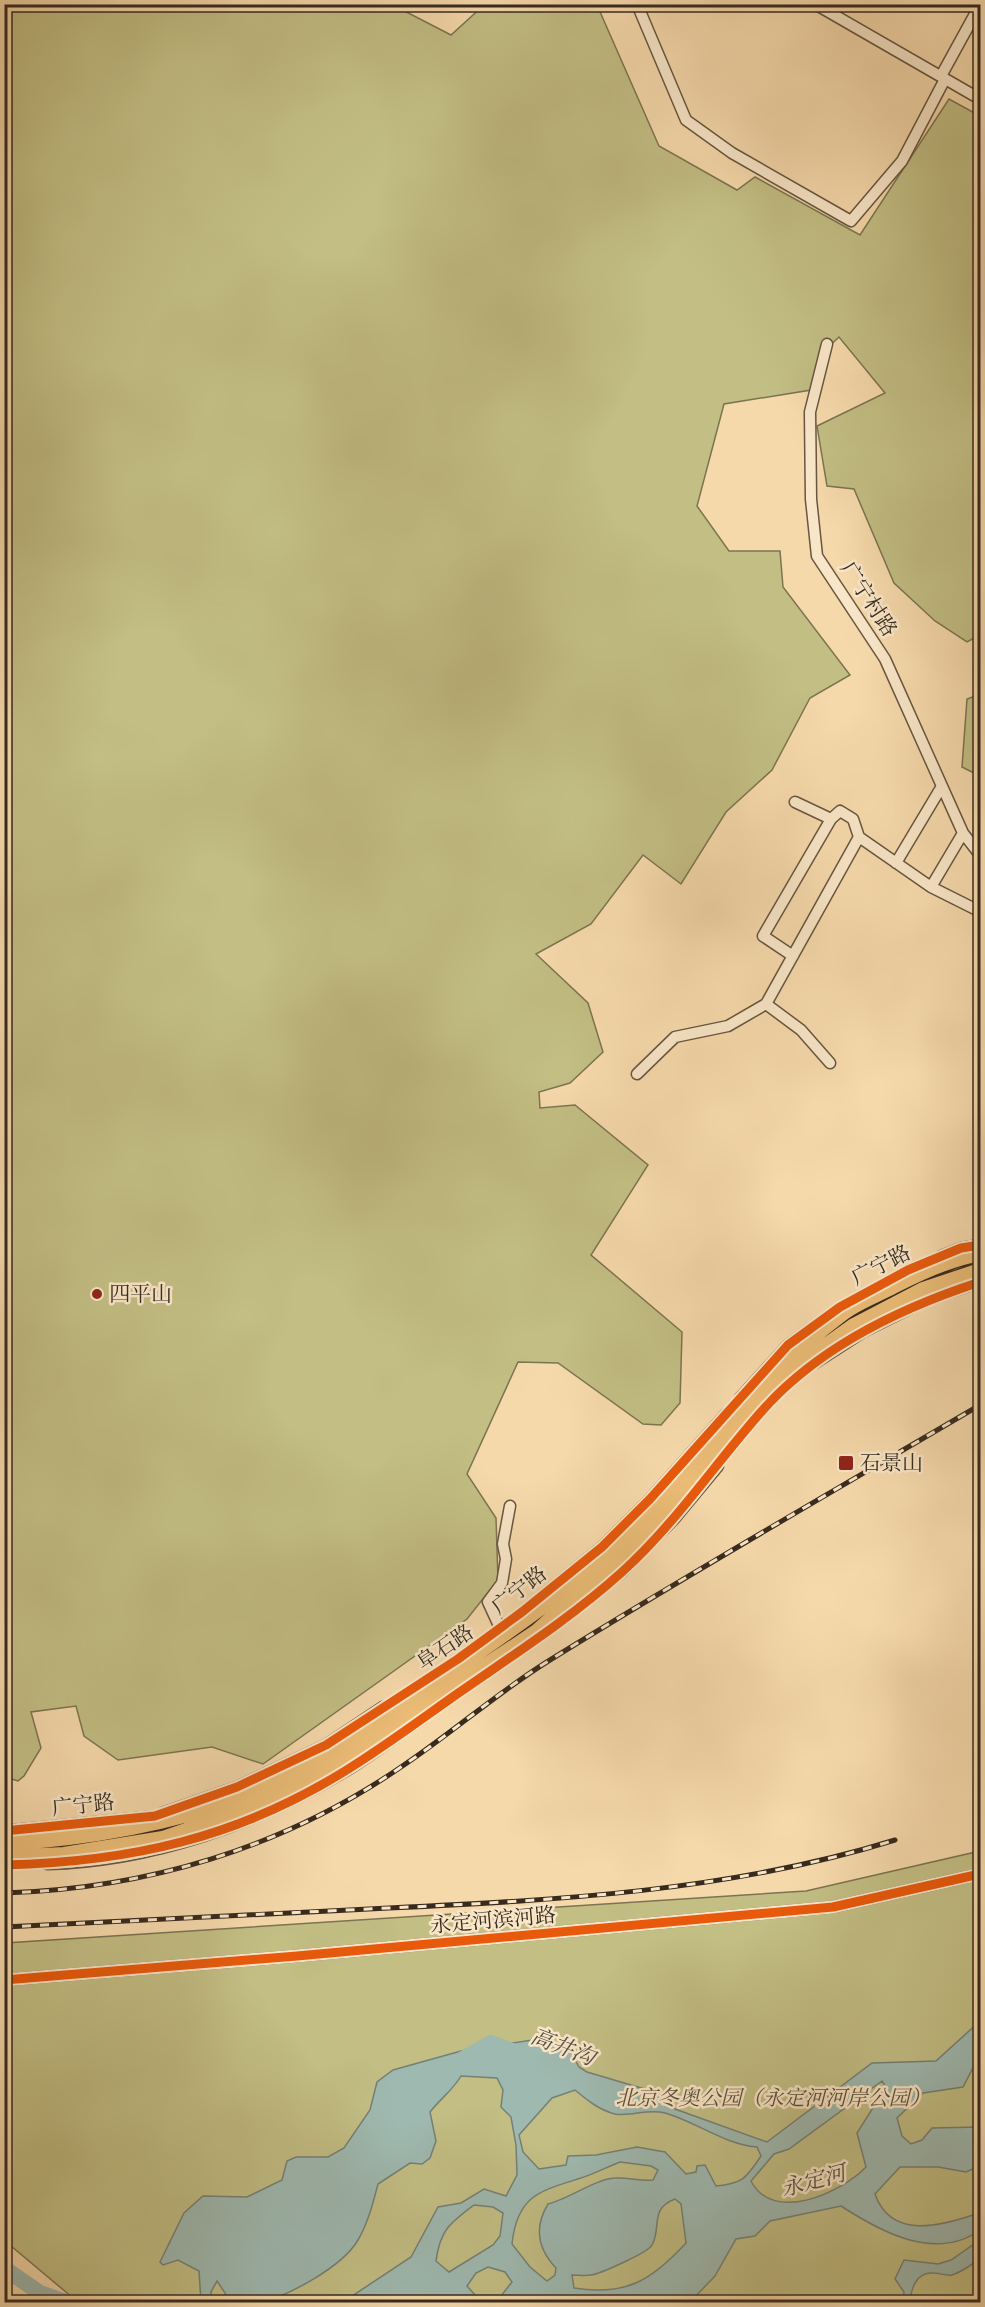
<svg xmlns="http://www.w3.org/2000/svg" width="985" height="2307" font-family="Vollkorn,'Noto Serif SC',serif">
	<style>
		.green { fill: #c2be84; stroke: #7c7451; stroke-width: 1.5 }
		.water { fill: #9eb9b0; stroke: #758076; stroke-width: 1.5; fill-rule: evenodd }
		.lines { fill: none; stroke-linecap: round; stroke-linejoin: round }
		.river { stroke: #9eb9b0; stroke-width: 16 }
		.minor-casing { stroke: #675641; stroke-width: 13 }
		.highway-casing { stroke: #372a1e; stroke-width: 19 }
		.minor { stroke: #f9e6c8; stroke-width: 10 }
		.highway { stroke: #ebbc76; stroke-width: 16 }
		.rail-casing { stroke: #372a1e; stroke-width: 5 }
		.rail { stroke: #f9e6c8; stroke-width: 3; stroke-dasharray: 9; stroke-linecap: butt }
		.cycleway-casing { stroke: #f9e6c8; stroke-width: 13 }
		.cycleway { stroke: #e8590c; stroke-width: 9 }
		.poi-dot { fill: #8f2418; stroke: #f9e6c8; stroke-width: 2 }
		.labels { text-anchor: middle; stroke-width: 5; stroke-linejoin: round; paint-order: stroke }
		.street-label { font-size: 21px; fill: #372a1e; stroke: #f9e6c8 }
		.poi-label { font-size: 21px; fill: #372a1e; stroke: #f9e6c8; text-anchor: start }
		.park-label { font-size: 21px; font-style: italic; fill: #5a4f38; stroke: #f9e6c8 }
		.water-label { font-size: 22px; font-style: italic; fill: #514e42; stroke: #f9e6c8 }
	</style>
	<rect width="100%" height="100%" fill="#f6d9ab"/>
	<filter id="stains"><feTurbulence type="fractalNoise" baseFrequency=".00333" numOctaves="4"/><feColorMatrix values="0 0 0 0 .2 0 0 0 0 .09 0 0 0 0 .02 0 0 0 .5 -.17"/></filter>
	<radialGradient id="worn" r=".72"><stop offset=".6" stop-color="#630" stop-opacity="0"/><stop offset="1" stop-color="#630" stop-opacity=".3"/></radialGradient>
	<path class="green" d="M5,5H393L451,35L484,5H597L659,146L737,190L755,177L860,235L949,99L980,116V635L967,642L935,621L894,583L854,489L827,486L817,426L885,393L839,337L820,355L811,390L724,404L697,506L729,551H780L783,587L850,675L810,698L772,770L726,812L681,884L643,855L591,924L536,954L588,1003L603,1052L570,1083L539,1092L540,1108L575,1105L648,1165L591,1255L682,1332L680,1403L661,1425L643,1424L558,1363L518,1362L467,1474L496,1518L498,1580L467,1619L263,1764L212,1747L118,1760L84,1736L76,1706L31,1712L41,1748L24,1776L18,1781L5,1777Z
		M980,694V782L976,774L962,767L967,699Z
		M980,1851V2302H64L73,2298L5,2241V1943L806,1891Z"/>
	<path class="water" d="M980,2021V2054L963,2087L923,2093L897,2118L902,2136L911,2144L922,2140L932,2128L980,2127V2166L966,2172L938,2167H900L875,2194C891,2240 941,2226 976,2214L980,2210V2230C936,2262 881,2232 841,2206L770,2221L755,2236L736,2239L715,2276L690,2302H557L546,2298L536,2302L422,2300L415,2302H343L411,2257L438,2207L461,2203L484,2189L506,2196L517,2175L516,2145L511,2117L501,2107L503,2090L497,2078L461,2076C453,2090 440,2099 430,2112L436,2141L430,2158L422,2164L410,2163L378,2184C373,2203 368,2223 358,2240C343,2266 288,2297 259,2302C250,2304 240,2302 231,2302L217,2281L211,2292L212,2302H201L199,2271L178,2260L163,2265L160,2262L184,2213L203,2196L247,2197L282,2180L287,2161L296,2157H328L344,2148L370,2110L377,2082L393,2070L461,2051L539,2039L569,2049L579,2067L587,2072L658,2093L675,2109L767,2142L872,2063L936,2061ZM882,2081L886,2087L857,2133L866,2167C841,2193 773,2224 751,2181L774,2154L789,2149ZM575,2090C587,2100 599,2110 615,2114C631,2117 648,2108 665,2113C697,2122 723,2144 757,2147L761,2156C746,2178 744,2183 716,2186L705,2165L697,2166L696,2172L686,2174L665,2152L637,2147L596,2155L568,2156L566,2165L539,2169L523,2152L519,2135L552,2098ZM620,2162L651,2166L658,2170L653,2180C638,2181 627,2177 615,2178C595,2179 569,2199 548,2204C534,2227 538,2249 556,2268L555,2275L547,2281L530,2267L512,2244C517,2195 540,2191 581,2178C594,2174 607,2167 620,2162ZM675,2199L681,2204L686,2243C651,2281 626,2296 574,2288L572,2275C578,2275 585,2276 591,2275C600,2274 649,2252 652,2245C662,2227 649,2209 675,2199ZM474,2205L493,2207L503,2213L500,2236L493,2245L449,2272L436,2261C440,2230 450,2223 474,2205ZM488,2267L505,2272L512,2282L497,2301L476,2296L467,2286L476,2273Z
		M980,2240V2257C974,2264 961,2272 952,2275C947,2276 939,2273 933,2273C916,2272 911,2289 910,2302H903L904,2292L895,2279L904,2260L938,2264L951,2260Z"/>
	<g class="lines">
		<path class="river" d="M463,2059L491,2043L520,2054
			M4,2268L40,2293L66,2302"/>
		<defs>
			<path id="minor" d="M637,4L686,120L732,153L851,221L902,161L945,79
				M815,4L980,99
				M941,76L980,5
				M827,344L810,412L811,499L817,556L885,659L963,833L980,855
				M795,802L831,819L840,811L853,819L859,837L931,887L975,909L980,904
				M896,863L942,786
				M931,887L963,833
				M793,956L763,936L831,819
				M766,1004L859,837
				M637,1074L675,1037L728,1026L766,1004L801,1030L830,1063
				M941,1256L961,1248L980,1245
				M815,1363L863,1332L929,1299L980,1282
				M740,1398L788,1345L812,1328
				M541,1597L602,1547L650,1499L726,1414
				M563,1619L622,1572L674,1519L718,1466
				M500,1628L488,1602L502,1583L506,1559L503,1544L510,1506
				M163,1813L237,1787L326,1745L383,1707
				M4,1831L148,1817
				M47,1864C152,1861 254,1825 344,1772C371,1756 397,1735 423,1718
				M4,1980L297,1956L833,1907L980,1874"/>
			<path id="highway" d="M4,1843C85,1838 164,1825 241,1797C305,1774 362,1731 418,1693C502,1636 588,1579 658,1504C718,1439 769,1367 841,1314C856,1302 876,1295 893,1286C920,1272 950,1258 980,1253
				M4,1858L64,1855L163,1839L249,1809L337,1765L537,1632L614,1563L668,1510L777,1387L804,1362L854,1326L923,1290L980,1271"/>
		</defs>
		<use href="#minor" class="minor-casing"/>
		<use href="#highway" class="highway-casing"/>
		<use href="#minor" class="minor"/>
		<use href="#highway" class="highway"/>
		<defs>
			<path id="rail" d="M4,1893C146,1889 283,1848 401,1767C452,1733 498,1692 550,1660C692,1572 837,1489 980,1405
				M4,1927C133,1921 261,1914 389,1908C560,1900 731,1891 895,1840"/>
		</defs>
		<use href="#rail" class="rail-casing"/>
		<use href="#rail" class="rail"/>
		<defs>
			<path id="cycleway" d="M4,1831L155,1816L237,1787L326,1745L458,1659L522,1612L602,1547L650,1499L788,1345L840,1307L908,1270L961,1248L980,1245
				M4,1865C130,1862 237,1838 345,1771C384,1747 420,1720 457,1694C513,1655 571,1618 622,1572C675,1524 714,1465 761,1412C817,1348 900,1308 980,1282
				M4,1980L297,1956L833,1907L980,1874"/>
		</defs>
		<use href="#cycleway" class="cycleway-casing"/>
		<use href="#cycleway" class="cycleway"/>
	</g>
	<g class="poi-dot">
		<circle cx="97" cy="1294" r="6"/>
		<rect x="838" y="1455" width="16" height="16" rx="3"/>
	</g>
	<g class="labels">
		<g class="street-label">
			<text transform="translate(869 599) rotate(57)" y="7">广宁村路</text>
			<text transform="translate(881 1265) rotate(-27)" y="7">广宁路</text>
			<text transform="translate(519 1590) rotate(-38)" y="7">广宁路</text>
			<text transform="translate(445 1647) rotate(-34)" y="7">阜石路</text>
			<text transform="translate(83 1805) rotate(-6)" y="7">广宁路</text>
			<text transform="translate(493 1920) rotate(-5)" y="7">永定河滨河路</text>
		</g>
		<g class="poi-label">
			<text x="109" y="1301">四平山</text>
			<text x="860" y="1470">石景山</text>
		</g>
		<g class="park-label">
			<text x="773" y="2105">北京冬奥公园（永定河河岸公园）</text>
		</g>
		<g class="water-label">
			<text transform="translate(563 2046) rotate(21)" y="8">高井沟</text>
			<text transform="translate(813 2180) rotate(-15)" y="8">永定河</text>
		</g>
	</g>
	<rect width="985" height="2307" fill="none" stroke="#f6d9ab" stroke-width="24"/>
	<rect x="6" y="6" width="973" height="2295" fill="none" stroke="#372a1e" stroke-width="3"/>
	<rect x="12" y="12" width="961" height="2283" fill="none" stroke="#372a1e" stroke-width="1.5"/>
	<rect width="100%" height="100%" filter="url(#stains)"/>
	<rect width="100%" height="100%" fill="url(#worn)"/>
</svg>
